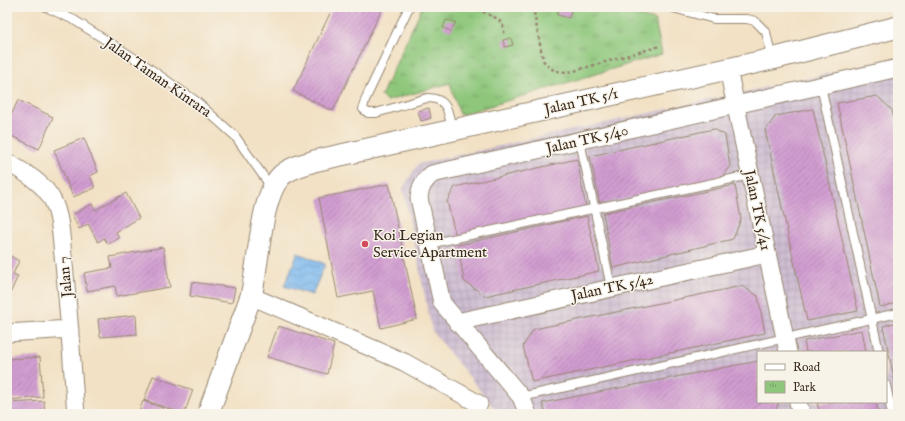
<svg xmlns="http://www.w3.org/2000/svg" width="905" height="421" font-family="'IM FELL English',serif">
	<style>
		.industrial { fill: url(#industrial-grid); fill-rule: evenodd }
		.park { fill: url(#park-tufts); stroke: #64784c }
		.water { fill: url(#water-waves); stroke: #5b7186 }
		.building { fill: url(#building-hatch) }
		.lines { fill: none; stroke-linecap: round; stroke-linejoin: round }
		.service-casing { stroke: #968671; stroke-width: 10 }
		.minor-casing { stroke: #968671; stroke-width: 19 }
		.tertiary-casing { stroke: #968671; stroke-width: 23 }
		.path { stroke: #968671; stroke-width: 2.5; stroke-dasharray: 3 3; stroke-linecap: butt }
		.service { stroke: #fff; stroke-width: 8 }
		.minor { stroke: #fff; stroke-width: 17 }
		.tertiary { stroke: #fff; stroke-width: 21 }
		.poi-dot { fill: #d1495b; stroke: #f7f3e8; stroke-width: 1.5 }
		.labels { text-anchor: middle; stroke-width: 3; stroke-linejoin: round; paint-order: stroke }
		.street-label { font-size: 15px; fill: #3b2a1e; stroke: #f7f3e8 }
		.poi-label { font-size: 15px; fill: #3b2a1e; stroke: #f7f3e8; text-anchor: start }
	</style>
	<defs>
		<pattern id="industrial-grid" width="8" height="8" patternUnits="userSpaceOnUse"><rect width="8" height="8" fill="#cebed2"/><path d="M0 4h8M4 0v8" fill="none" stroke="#b2a3b4"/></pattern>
		<pattern id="park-tufts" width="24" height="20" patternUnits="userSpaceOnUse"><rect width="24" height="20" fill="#8ec77b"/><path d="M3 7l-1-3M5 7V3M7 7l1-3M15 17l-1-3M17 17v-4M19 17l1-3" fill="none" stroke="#75a264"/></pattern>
		<pattern id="water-waves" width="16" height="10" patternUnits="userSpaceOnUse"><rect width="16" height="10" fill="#7bb8ee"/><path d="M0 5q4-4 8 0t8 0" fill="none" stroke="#6696c0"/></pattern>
		<pattern id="building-hatch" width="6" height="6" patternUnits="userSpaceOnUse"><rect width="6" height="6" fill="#d29dd1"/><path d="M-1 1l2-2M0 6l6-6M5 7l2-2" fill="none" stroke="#ac80a9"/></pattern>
	</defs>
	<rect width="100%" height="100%" fill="#f7f3e8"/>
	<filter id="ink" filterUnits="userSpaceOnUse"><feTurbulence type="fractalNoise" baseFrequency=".025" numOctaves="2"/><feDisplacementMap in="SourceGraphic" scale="8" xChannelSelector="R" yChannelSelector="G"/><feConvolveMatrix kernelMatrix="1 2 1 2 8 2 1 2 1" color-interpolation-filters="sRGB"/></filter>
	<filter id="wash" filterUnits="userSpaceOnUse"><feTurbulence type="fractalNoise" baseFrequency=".012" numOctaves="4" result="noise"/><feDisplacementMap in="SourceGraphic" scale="16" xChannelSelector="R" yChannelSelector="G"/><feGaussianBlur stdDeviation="0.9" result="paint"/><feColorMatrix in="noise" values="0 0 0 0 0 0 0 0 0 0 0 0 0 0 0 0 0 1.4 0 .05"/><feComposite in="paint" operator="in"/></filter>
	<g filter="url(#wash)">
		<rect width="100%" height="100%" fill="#f2e1c4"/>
		<path class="industrial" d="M898,58V414H499L432,331L403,188L418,164ZM758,352H886V402H758Z"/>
		<path class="park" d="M422,7H603L655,20L662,54L460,115L450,83L387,101L381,96Z"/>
		<path class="water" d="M298,253L325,264L312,295L284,286Z"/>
		<g id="blocks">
			<path class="building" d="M333,7H383L333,111L293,91Z
				M559,7H572L569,18L557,15Z
				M446,20L456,22L451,31L443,28Z
				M511,38L513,45L505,47L503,40Z
				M877,96L892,110L898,139V303L880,307L837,103Z
				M18,100L53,117L39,149L7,134V125Z
				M429,108L431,118L421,121L418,111Z
				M813,109L858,311L807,321L765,130L776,116Z
				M714,129L725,135L730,166L722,177L600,204L590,156Z
				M84,138L98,172L90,176L95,188L73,197L54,150Z
				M577,159L586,208L456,237L447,201L455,187Z
				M389,184L417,319L381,328L373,291L338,298L319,198Z
				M735,185L741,219L733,239L613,268L603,213Z
				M126,193L139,218L116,232L119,238L108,244L104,238L98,242L88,224L79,229L72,215L92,204L95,210Z
				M587,216L599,271L485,296L464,281L458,245Z
				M163,247L170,287L117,296L115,286L87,291L84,273L112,268L110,257Z
				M7,254L19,261L13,274L18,276L7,300Z
				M192,282L235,288L232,303L190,296Z
				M742,286L758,296L765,333L532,382L523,346L534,329Z
				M136,315L137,334L100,337L98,319Z
				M898,322V392H897L883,326Z
				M278,326L334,344L327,374L267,357Z
				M862,330L866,352H806L804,341Z
				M40,357L43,397L7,400V359Z
				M758,361V402H779L774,414H546L542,403Z
				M153,376L193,390L184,414L144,400Z
				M44,401L45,414H7V403Z
				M143,401L163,408L161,414H138Z
				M817,402H876L879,414H820Z"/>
		</g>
	</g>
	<g filter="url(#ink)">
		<use href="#blocks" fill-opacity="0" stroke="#968671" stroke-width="1"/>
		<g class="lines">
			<defs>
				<path id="service" d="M46,7L74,20L142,63L196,101L235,136L271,187
					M409,7L365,100L363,109L368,113H376L427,98C449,98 448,113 452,130
					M669,7L714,19H747L755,21L766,32L772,59
					M821,86L879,352
					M580,141L611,287
					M429,244L750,175
					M886,385L892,414
					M521,397L898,313"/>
				<path id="minor" d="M728,69L788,352
					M7,162C24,172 44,183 53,201C62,220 61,244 64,264C69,314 72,364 76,414
					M251,296L404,362L479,404
					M457,322L767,254
					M7,333L70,329
					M798,402L801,414
					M528,414L521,397L442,303L419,198C420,187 424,181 432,174L898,68"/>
				<path id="tertiary" d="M208,414L251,296C259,264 260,199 280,177C288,168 303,165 314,161L772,59L898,27"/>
			</defs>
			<use href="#service" class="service-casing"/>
			<use href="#minor" class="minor-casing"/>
			<use href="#tertiary" class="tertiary-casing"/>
			<path class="path" d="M480,7L481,11C493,17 505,19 504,34
				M533,7L543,60C550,72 561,73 574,71L660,46"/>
			<use href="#service" class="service"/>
			<use href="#minor" class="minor"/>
			<use href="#tertiary" class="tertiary"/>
		</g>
	</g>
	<circle class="poi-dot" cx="365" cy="244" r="4"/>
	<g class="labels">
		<g class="street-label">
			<text transform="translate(158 77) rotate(35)" y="5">Jalan Taman Kinrara</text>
			<text transform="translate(581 101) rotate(-13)" y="5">Jalan TK 5/1</text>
			<text transform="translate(587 139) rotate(-13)" y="5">Jalan TK 5/40</text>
			<text transform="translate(758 210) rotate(78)" y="5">Jalan TK 5/41</text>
			<text transform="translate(65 277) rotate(-96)" y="5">Jalan 7</text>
			<text transform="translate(612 287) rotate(-12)" y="5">Jalan TK 5/42</text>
		</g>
		<g class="poi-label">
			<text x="373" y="240">Koi Legian<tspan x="373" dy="17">Service Apartment</tspan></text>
		</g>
	</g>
	<rect width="905" height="421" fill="none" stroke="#f7f3e8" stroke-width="24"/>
	<rect x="757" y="351" width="130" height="52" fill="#f7f3e8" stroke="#aca397"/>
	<rect x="765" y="364" width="20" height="6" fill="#ffffff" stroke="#aca397"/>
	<text x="793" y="371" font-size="12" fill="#3b2a1e">Road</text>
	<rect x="765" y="381" width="20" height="12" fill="url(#park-tufts)" stroke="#aca397"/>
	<text x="793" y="391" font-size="12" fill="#3b2a1e">Park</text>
</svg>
